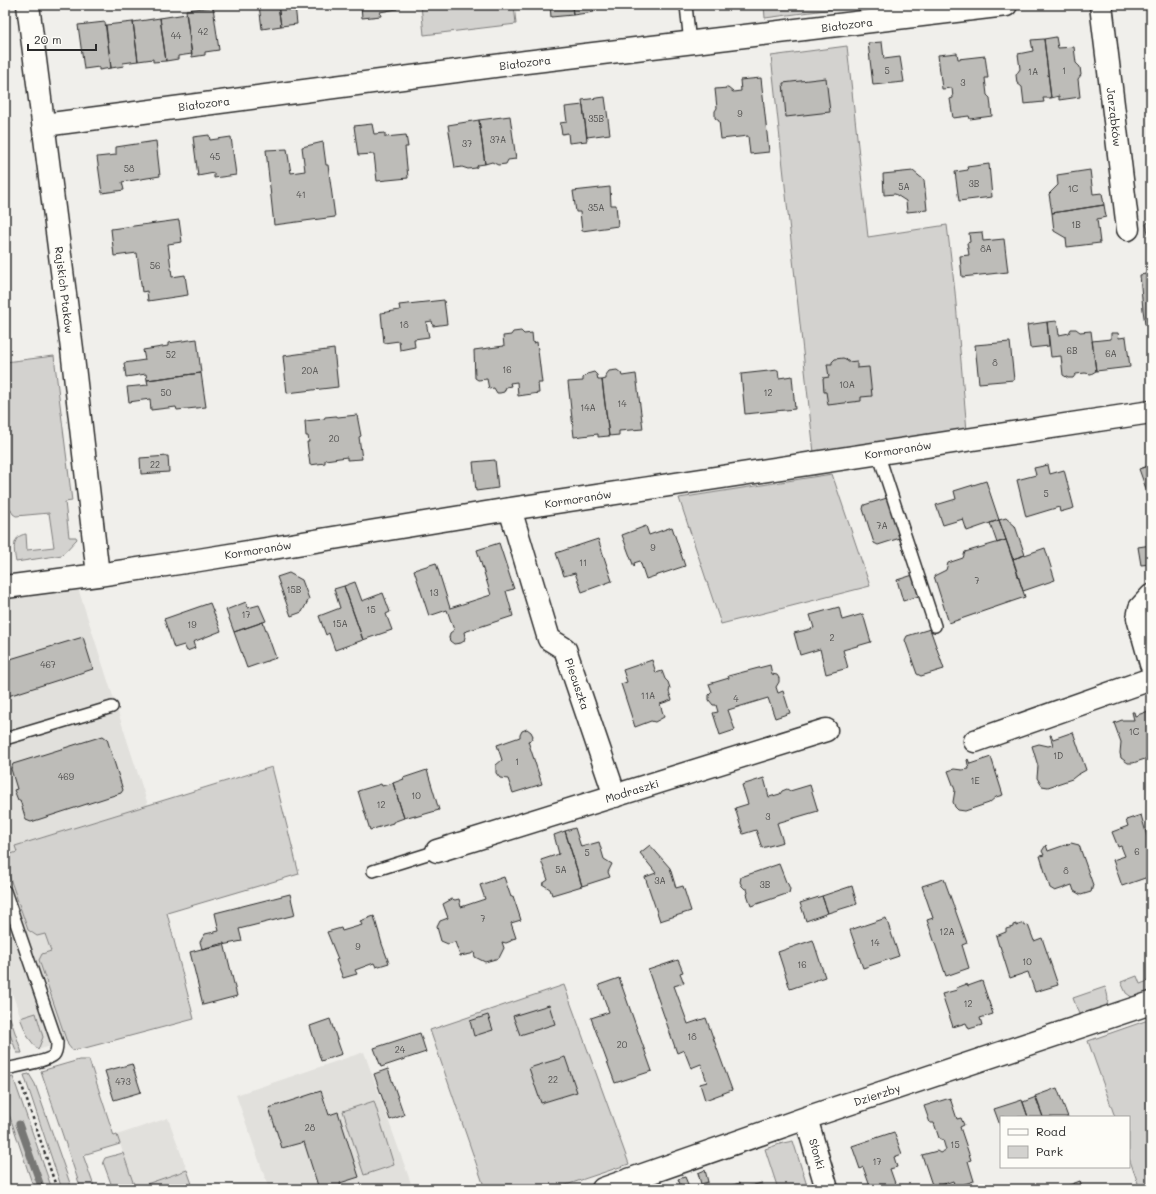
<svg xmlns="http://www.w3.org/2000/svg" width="1156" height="1194" font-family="Mali,sans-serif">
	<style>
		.built { fill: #e1e0dc }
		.green { fill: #d3d2cf; stroke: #7f7e7d }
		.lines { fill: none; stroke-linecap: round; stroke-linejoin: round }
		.stream { stroke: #777775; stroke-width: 7 }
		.building { fill: #bdbcb8; stroke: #2b2b2b }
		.lane-casing { stroke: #2b2b2b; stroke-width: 14 }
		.street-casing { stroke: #2b2b2b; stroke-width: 25 }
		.path { stroke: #2b2b2b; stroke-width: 2.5; stroke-dasharray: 3 3; stroke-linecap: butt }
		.lane { stroke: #fdfcf7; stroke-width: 11 }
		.street { stroke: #fdfcf7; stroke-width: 22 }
		.labels { text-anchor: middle; stroke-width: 3; stroke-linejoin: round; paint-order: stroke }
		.number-label { font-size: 9px; fill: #504f4e }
		.street-label { font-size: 11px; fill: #2b2b2b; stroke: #fdfcf7 }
	</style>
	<rect width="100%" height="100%" fill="#f0efeb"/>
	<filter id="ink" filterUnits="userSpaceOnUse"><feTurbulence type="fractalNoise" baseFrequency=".025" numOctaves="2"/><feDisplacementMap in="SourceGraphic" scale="8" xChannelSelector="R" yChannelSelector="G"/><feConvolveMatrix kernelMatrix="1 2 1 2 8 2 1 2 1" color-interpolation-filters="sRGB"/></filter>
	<g filter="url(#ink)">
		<path class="built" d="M78,588L148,805L15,846L17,852L5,856V598Z
			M5,864L28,930L37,936L45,933L51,952L39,960L67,1041L38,1050L28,1037L5,974Z
			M364,1052L413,1189H269L236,1095Z
			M168,1118L187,1170L135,1188L117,1135Z"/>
		<path class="green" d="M421,5H514L516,24L424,35Z
			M764,5H841V8L765,18Z
			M847,46L868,237L947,225L955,292L967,431L814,453L771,56Z
			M54,356L72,501L65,502L69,537H76L77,539L62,555L16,562C14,551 11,536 26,534L27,550L54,547L49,513L16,516L13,514L9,507L5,473V362Z
			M832,474L870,586L721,624L679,498Z
			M272,767L299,874L167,913L194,1019L85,1048L72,1050L68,1045L39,960L42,954L51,951L45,934L37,936L28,930L5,864V856L17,852L15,846Z
			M1137,976L1140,984L1151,980V992L1133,998L1126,993L1121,982Z
			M564,985L629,1164L554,1189H485L430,1030Z
			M1105,987C1108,995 1109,1000 1106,1008L1080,1017L1073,998Z
			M5,1003L22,1053H17L5,1021Z
			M36,1013L43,1037L38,1050L28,1037L20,1018Z
			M1151,1019V1189H1140L1129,1158V1117H1115L1088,1041Z
			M79,1060H89L114,1136L117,1135L120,1144L83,1155L95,1189H81L41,1071Z
			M29,1074L35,1084L72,1189H62L24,1075Z
			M13,1077L52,1189H34L5,1102V1080L7,1078Z
			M374,1101L394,1165L364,1175L343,1111Z
			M793,1141L808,1189H778L765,1149L783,1143Z
			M123,1153L135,1188L187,1170L192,1184L178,1189H113L103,1162L105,1158Z"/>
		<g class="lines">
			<path class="stream" d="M19,1124L42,1189"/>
		</g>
		<path class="building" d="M259,5H278L281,26L262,29Z
			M278,5H295L297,24L281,26Z
			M361,5H396L397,9L380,12L381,16L362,18Z
			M544,5H572L573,15L551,17L550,6L544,7Z
			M572,5H593L594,12L573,15Z
			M213,7L219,50L205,52V55L192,57L186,10Z
			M186,14L192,54L178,56V59L166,61L160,18Z
			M160,18L166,61L153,62V59L138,61L133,22Z
			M105,22L111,68L99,70V67L84,69L78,25Z
			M133,22L138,61L123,63L124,66L111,68L106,25Z
			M1056,37L1058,48L1074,47L1076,63L1080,67L1081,75L1078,79L1080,97L1059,100V96L1051,98L1044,39Z
			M1044,39L1051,98H1043L1044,102L1024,104L1022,87L1017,83L1016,75L1020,69L1018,54L1033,51L1031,40Z
			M882,42L884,59L900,57L904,82L873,85L868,43Z
			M957,53L958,59L985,56L988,78H985L987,95L990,98L992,116L970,119L969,116L953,118L950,99L953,98L952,88L942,89L938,55Z
			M761,78L769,152L750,154L748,136L721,139L719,121L715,118V111L717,108L715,89L728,88L733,92L741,91L740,80Z
			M826,78L830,112L786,117L783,83Z
			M605,97L610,134L587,137L582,100Z
			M583,105L587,141L569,143L568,133L562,134L560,123L567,122L565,107Z
			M510,116L516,159L508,160L506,164L498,165L492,162L485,164L479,120Z
			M479,120L485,164L478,165L476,168L468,169L462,167L455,168L448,125Z
			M372,124L374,134L385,133V137L406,135L408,147H405L408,178L377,181L374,154L358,155L354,126Z
			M209,135L210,140L231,137L236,175L214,178V173L198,176L193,137Z
			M156,141L160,176L122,182L124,190L102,193L97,157L116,155V147Z
			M323,142L326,165H328L335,217L274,225L266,150L287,149L291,173L305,171L302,147Z
			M989,164L992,197L959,201L955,172L968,170L967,167Z
			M1090,170L1093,194L1102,193L1104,205L1052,213L1049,194L1058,185L1057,175Z
			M913,171L924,180L927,210L907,212L906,201L895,194L884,195L883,174Z
			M610,187L611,205H616L618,226L582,231L580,212H576L573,191Z
			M1104,205L1106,217L1097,219L1100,243L1067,247L1066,238L1054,231L1052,213Z
			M179,220L182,242L168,244L172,277L185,275L188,295L148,301L147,291L142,292L137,253L114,256L111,229Z
			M1151,220V237H1149L1146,224Z
			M982,232L983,241L1004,239L1008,272L962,277L960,256L969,255L967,243L970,242L969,233Z
			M1151,273V323L1145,324L1143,310L1140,275Z
			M444,300L447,324L433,326L432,321L426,322L429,337L414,339L415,347L400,350L399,341L384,343L381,313L400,310L399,305Z
			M1057,321L1059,335L1069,333L1071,329H1076L1080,332L1091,331L1096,371L1091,374L1085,373L1076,374L1073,378H1068L1063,375L1061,356L1051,357L1047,322Z
			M1047,322L1049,346L1030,348L1027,325Z
			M521,331L524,334L532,333L533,343L537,342L542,383H538L539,393L518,396L517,382L510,383L511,386L506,387L504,392L500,393H497L494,388L489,389L487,379L478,380L475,378L474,350L504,346L503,336L511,335L513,332Z
			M1111,333H1118L1119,338L1126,337L1130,367L1096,371L1092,341L1111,339Z
			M197,339L201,373L147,380L146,374L126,377L124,363L145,360L143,350L168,346V343Z
			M1010,342L1014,380L979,383L975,345Z
			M334,349L338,387L287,393L283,356Z
			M843,358L848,360V362L857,361V368L869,367L872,396L861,397V401L828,405L826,392H824L823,378L829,377L827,364H832V362L835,359Z
			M617,370L621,373L622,376L636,374L643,429L619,431V435L609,436L602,380L606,379V375L609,371Z
			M778,370L779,378L792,376L795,409L745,414L741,374Z
			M594,372L597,375L598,380H602L609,436L598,437V434L574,437L568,382L583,381V378L587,374Z
			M201,373L206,407L177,410L176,407L151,410L150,399L129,402L127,387L148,385L147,380Z
			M357,415L361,436L359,437L362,459L347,460V457L325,460V463L310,465L307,442H309L308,436H306L305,421L324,419L325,417L336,416L338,417Z
			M168,456L169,472L141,474L140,458Z
			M495,460L498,488L476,491L473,462Z
			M1048,465L1050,474L1064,470L1074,508L1060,512L1059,507L1026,517L1017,480L1036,475L1034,468Z
			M1151,465V500H1150L1139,469Z
			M986,481L999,520L967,531L963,519L943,525L936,505L956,499L954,491Z
			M887,498L900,538L878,545L874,543L863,509L864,505Z
			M1006,518L1015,526L1025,555L1013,559L999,520Z
			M999,520L1006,540L997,543L990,523Z
			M646,526L649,535L672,527L685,566L646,579L640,561L634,563L635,566L634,567L622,535Z
			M598,539L612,581L582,592L575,573L564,576L556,553Z
			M1006,540L1025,597L949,623L934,576L946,570L948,563L963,558L965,552Z
			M499,543L514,589L506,591L513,616L464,632L465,637L464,641L461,643L454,644L450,641L449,638L450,633L454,630L447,610L429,616L414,570L436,563L450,608L491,595L477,550Z
			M1151,545V564L1141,565L1138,547Z
			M1045,548L1055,580L1023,591L1013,559Z
			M289,573L302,580L309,599L302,612L291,616L277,577Z
			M913,575L919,596L903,601L897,580Z
			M355,582L362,601L383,593L390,612L386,614L392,630L363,640L344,586Z
			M344,586L363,640L335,650L329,633L326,635L319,616L340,608L334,589Z
			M246,602L248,608L259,605L266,621L234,632L226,610Z
			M210,603L221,631L193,642L195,648L187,651L184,645L174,648L164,619Z
			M839,607L842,620L863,614L871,642L843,650L848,668L826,674L820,649L800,655L794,633L814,628L810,615Z
			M263,622L276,658L247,668L234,632Z
			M930,629L944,669L921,676L917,674L905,640L907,636Z
			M83,637L93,669L5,697V652L7,660Z
			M652,660L656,673L662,671L665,679L668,682L670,688L669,692L672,700L660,704L664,717L655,722L651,721L635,727L621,684L627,682L623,670Z
			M770,665L772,674L777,675L779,678V682L776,687L778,693L783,691L790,713L775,718L768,698L728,710L735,730L720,735L713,713L718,712L716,705H713L709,700V695L712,692L709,684L729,678L728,676Z
			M1151,710V757L1133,763H1128L1121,758L1120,753L1121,742L1114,723L1122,720H1134L1132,712H1134L1135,716Z
			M527,729L531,732L533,736L531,740L528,741L542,784L513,793L508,779L500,778L496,773V765L502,760L497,745L520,737V735L522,731Z
			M1073,732L1086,770L1077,775L1072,779L1048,787L1042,786L1037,778L1038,766L1032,746L1039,744L1048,746L1053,745L1050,735H1051L1053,739Z
			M103,736L107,739L123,790L121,793L31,822L26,820L20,800H18L14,790L17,789L11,769L13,764Z
			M991,757L1003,795L996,797L989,803L965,811L958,810L955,807L953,802L955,790L948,771L954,769L962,770L969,769L967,760L968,759L970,764Z
			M427,770L439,810L415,817V815L404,818L393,783L404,779L403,778Z
			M764,778L769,797L780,794L782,791L787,789L790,791L810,785L818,811L777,823L783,842L762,848L756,830L743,834L735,808L748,804L742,785Z
			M393,783L404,818L393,822V823L370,830L358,791L381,784L382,786Z
			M1141,815L1147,836L1151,843V876L1122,886L1113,860L1125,856L1121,846L1118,847L1112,832L1128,826L1126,820Z
			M575,828L581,847L599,842L604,859L612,864L608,872L610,877L582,886L565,831Z
			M565,831L582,886L552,895L550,889L542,884L548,880L541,860L559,854L554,835Z
			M1071,843L1079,845L1093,885L1091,892L1081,895L1074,891L1072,885L1055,891L1050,888L1040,856L1044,855L1042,851L1046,845L1048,851Z
			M650,845L670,868L676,888L683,886L691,911L660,921L645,877L656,873L640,853Z
			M779,864L786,882L788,884L790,889L789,893L751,906L747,894L748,893L747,889H745L742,886L740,882L741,877Z
			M504,877L511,897L513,896L521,920L511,923L516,938L512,939L511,941L506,943L502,942L504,948L499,958L485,962L475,957L474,952L471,954L460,956L455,942L448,944L441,941L437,927L440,921L448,918L443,904L452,899L455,900L459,899L461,907L485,899L480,885Z
			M944,879L967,943L962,945L969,968L946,976L927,920L933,918L922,886Z
			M852,886L857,904L828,913L822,896Z
			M290,894L295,915L239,929L242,941L202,949L200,942L205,934L219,931L215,913Z
			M822,896L828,913L806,921L800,903Z
			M374,916L382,944L389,963L376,967L374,963L355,970L357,974L343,978L336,960L338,959L327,932L341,928L342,931L362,925L360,921Z
			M886,918L899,956L863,968L850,930Z
			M1024,923L1025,926L1028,925L1034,941L1042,938L1058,985L1035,992L1028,972L1010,978L1000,946H999L996,936L1006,932V929L1013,927V925L1016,924V926Z
			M813,940L825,977L790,989L778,952Z
			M224,943L237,996L203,1005L190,952Z
			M678,960L683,972L680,973L684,983L674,986L688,1024L706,1018L732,1090L705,1100L700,1084L707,1082L701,1064L691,1068L684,1050L677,1053L648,970Z
			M619,978L652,1071L615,1083L591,1018L609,1012L599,985Z
			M982,981L993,1014L980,1018L982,1025L969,1029L966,1023L953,1027L942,994L957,990L956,988L967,984L968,986Z
			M549,1005L555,1024L520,1035L513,1016Z
			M488,1015L493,1030L474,1036L470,1021Z
			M330,1019L342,1054L321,1061L310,1026Z
			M420,1033L426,1052L381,1067L374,1048Z
			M565,1057L577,1092L541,1103L529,1068Z
			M132,1064L141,1092L114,1100L105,1071Z
			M388,1069L404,1115L390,1120L374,1074Z
			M1057,1088L1068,1117H1043L1035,1096Z
			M321,1091L329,1115L338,1112L359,1177L340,1183L341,1188L337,1189H319L304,1142L282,1148L269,1108Z
			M1036,1097L1043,1117H1028L1023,1102Z
			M950,1098L957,1119L961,1118L964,1125L960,1127L971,1160L968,1161L974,1181L955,1187L953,1181L933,1188L922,1155L937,1151L940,1153L946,1150L943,1140L939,1138L934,1123H930L924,1106Z
			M1022,1100L1028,1117H1001V1128L994,1109Z
			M894,1132L902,1154L894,1157L897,1167L890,1169L897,1189H871L863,1167L860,1169L852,1146Z
			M705,1170L708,1182L701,1184L698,1173Z
			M685,1177L690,1189H682L678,1179Z
			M1080,1181L1082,1189H1068L1067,1186Z
			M739,1183L741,1189H722Z
			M762,1183L764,1189H747L746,1187Z"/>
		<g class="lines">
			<defs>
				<path id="lane" d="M686,5L690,44
					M878,453L935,626
					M5,739L112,707
					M373,871L437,851
					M5,891L57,1042C57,1046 57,1052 54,1055C49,1061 15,1067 5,1069"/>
				<path id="street" d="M28,5L72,349L98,575
					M1101,5L1128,229
					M44,125L526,62L1006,5
					M510,509L549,639L565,649L615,796
					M5,587L98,575L199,560L510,509L1151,412
					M1151,596L1140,608L1138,618L1151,664
					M975,741L1151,679
					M437,851L826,730
					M806,1118L827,1189
					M603,1189L806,1118L1151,1003"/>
			</defs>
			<use href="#lane" class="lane-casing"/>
			<use href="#street" class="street-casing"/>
			<path class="path" d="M5,1035L11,1052
				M21,1083L57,1189"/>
			<use href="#lane" class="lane"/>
			<use href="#street" class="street"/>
		</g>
	</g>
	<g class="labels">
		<g class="number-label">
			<text x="203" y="35">42</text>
			<text x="176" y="39">44</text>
			<text x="887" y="74">5</text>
			<text x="1064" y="74">1</text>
			<text x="1033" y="75">1A</text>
			<text x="963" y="86">3</text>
			<text x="740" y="117">9</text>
			<text x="596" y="122">35B</text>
			<text x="498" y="143">37A</text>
			<text x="467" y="147">37</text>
			<text x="215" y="160">45</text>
			<text x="129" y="172">58</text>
			<text x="974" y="187">3B</text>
			<text x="904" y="190">5A</text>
			<text x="1073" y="192">1C</text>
			<text x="301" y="198">41</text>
			<text x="596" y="211">35A</text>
			<text x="1076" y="228">1B</text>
			<text x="986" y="252">8A</text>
			<text x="155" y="269">56</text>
			<text x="404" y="328">18</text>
			<text x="1072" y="354">6B</text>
			<text x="1111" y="357">6A</text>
			<text x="171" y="358">52</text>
			<text x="995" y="366">8</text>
			<text x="507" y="373">16</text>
			<text x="310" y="374">20A</text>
			<text x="847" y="388">10A</text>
			<text x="166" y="396">50</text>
			<text x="768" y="396">12</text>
			<text x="622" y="407">14</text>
			<text x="588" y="411">14A</text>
			<text x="334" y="442">20</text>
			<text x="155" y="468">22</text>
			<text x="1046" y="497">5</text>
			<text x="882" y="529">7A</text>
			<text x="653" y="551">9</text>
			<text x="583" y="566">11</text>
			<text x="977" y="584">7</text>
			<text x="294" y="593">15B</text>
			<text x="434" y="596">13</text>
			<text x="371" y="613">15</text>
			<text x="246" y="618">17</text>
			<text x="340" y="627">15A</text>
			<text x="192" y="628">19</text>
			<text x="832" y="641">2</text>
			<text x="48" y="668">467</text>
			<text x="648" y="699">11A</text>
			<text x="736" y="702">4</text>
			<text x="1134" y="735">1C</text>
			<text x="1058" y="759">1D</text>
			<text x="517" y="765">1</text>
			<text x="66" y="780">469</text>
			<text x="975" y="784">1E</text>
			<text x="416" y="799">10</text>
			<text x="381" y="808">12</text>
			<text x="768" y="820">3</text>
			<text x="1137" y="855">6</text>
			<text x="587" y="856">5</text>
			<text x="561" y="873">5A</text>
			<text x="1066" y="874">8</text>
			<text x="660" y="884">3A</text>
			<text x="765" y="888">3B</text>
			<text x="483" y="922">7</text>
			<text x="947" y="935">12A</text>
			<text x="875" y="946">14</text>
			<text x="358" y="950">9</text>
			<text x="1027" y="965">10</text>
			<text x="802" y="968">16</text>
			<text x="968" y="1007">12</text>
			<text x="692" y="1040">18</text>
			<text x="622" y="1048">20</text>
			<text x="400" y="1053">24</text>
			<text x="553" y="1083">22</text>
			<text x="123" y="1085">473</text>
			<text x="310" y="1131">28</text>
			<text x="955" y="1148">15</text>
			<text x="877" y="1165">17</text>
		</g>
		<g class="street-label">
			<text transform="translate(847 25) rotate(-7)" y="4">Białozora</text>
			<text transform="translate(525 63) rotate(-7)" y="4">Białozora</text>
			<text transform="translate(204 104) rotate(-7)" y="4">Białozora</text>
			<text transform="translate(1114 117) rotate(83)" y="4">Jarząbków</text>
			<text transform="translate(64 290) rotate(83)" y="4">Rajskich Ptaków</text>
			<text transform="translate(898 450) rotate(-9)" y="4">Kormoranów</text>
			<text transform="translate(578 499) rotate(-9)" y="4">Kormoranów</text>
			<text transform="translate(258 550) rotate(-9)" y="4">Kormoranów</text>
			<text transform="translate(577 684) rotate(71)" y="4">Piecuszka</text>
			<text transform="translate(632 791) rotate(-17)" y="4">Modraszki</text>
			<text transform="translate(877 1095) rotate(-18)" y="4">Dzierzby</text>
			<text transform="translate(817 1154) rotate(74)" y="4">Słonki</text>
		</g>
	</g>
	<rect width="1156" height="1194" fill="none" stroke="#fdfcf7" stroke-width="20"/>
	<rect x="10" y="10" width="1136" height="1174" fill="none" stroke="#2b2b2b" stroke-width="1.5" filter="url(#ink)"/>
	<rect x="1000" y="1116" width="130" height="52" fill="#fdfcf7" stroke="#a9a8a5"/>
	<rect x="1008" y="1129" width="20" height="6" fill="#fdfcf7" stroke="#a9a8a5"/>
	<text x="1036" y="1136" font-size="12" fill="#2b2b2b">Road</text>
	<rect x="1008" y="1146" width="20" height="12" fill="#d3d2cf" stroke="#a9a8a5"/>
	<text x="1036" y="1156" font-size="12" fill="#2b2b2b">Park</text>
	<path d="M28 44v6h68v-6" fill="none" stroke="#2b2b2b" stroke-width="2"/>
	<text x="34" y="44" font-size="12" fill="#2b2b2b" stroke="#fdfcf7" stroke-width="3" paint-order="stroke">20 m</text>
</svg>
